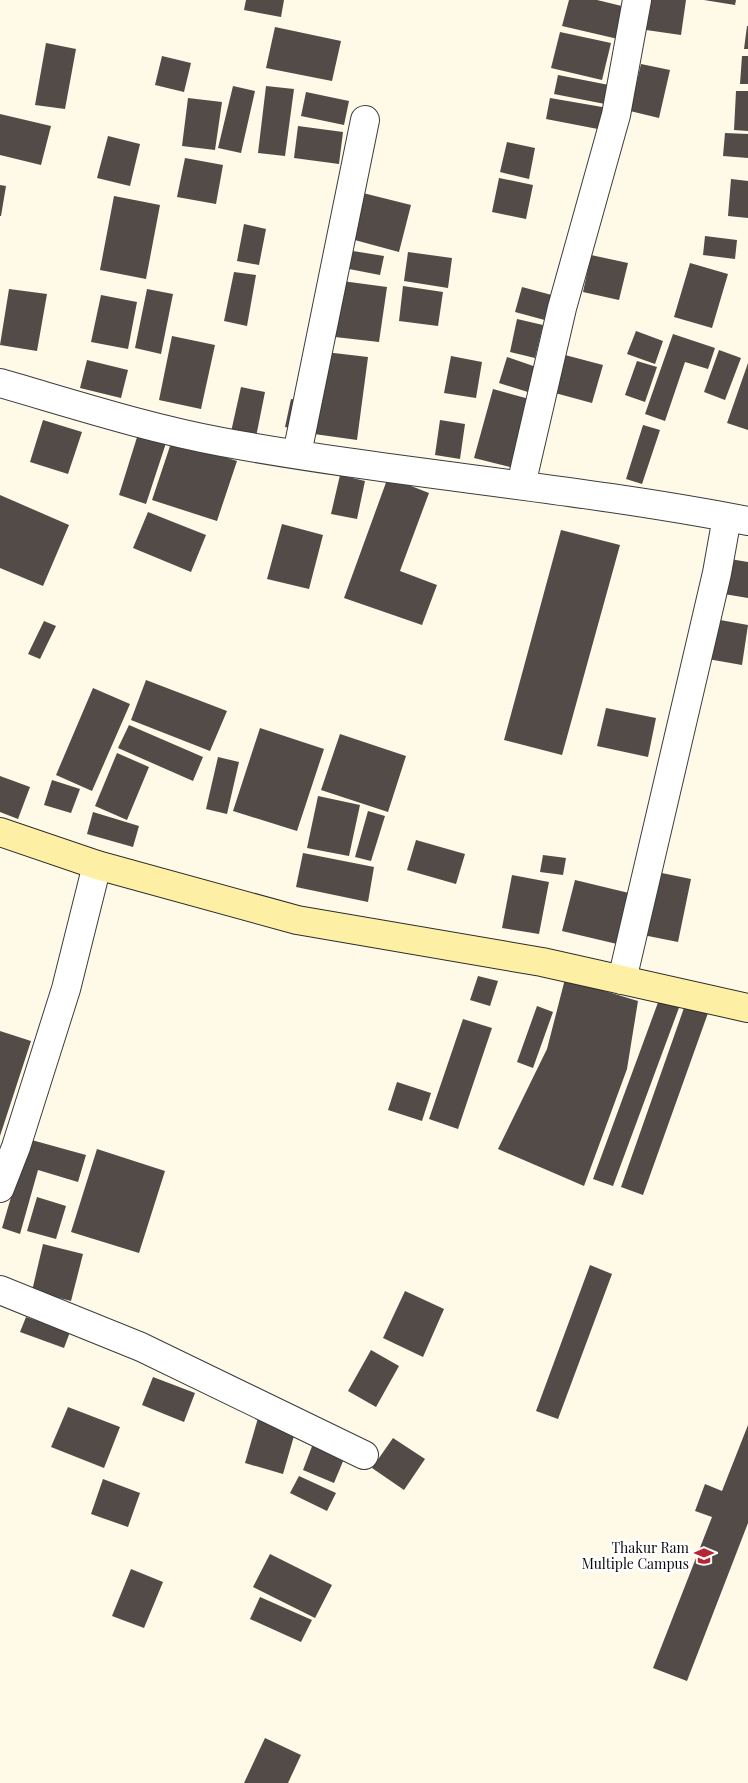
<svg xmlns="http://www.w3.org/2000/svg" width="748" height="1783" font-family="'Playfair Display',serif">
	<style>
		.building { fill: #534b47 }
		.lines { fill: none; stroke-linecap: round; stroke-linejoin: round }
		.street-casing { stroke: #3d3d3d; stroke-width: 30 }
		.secondary-casing { stroke: #2c2c2c; stroke-width: 30 }
		.street { stroke: #fff; stroke-width: 28 }
		.secondary { stroke: #fdf0a4; stroke-width: 28 }
		.labels { text-anchor: middle; stroke-width: 5; stroke-linejoin: round; paint-order: stroke }
		.poi-label { font-size: 14px; fill: #0a0a0a; stroke: #fff; text-anchor: end }
	</style>
	<rect width="100%" height="100%" fill="#fff9e8"/>
	<path class="building" d="M246,0H284L281,17L244,10Z
		M569,0H597L626,7L618,39L562,26Z
		M650,0H686L681,35L646,30Z
		M704,0H736L735,5Z
		M747,26H748V49H744Z
		M275,27L341,41L332,81L266,68Z
		M560,32L611,43L602,80L551,68Z
		M46,43L76,49L65,109L35,105Z
		M162,56L191,63L184,92L155,85Z
		M742,56H748V84H740Z
		M641,64L670,70L659,118L630,111Z
		M558,75L609,85L605,104L554,94Z
		M233,86L255,91L241,153L218,148Z
		M266,86L294,89L285,156L258,153Z
		M736,91H748V131L734,130Z
		M306,92L349,101L344,125L301,116Z
		M188,98L222,102L215,150L182,146Z
		M550,98L608,108L603,130L546,119Z
		M0,114L51,126L41,165L0,155Z
		M298,126L343,132L339,164L294,158Z
		M725,133L748,134V158L723,156Z
		M108,136L140,144L130,186L97,178Z
		M507,142L535,148L529,179L500,172Z
		M185,158L223,165L216,204L177,197Z
		M499,178L533,185L526,219L492,212Z
		M731,179L748,181V218L728,216Z
		M0,185L6,186L1,216H0Z
		M363,193L411,205L399,252L351,239Z
		M114,196L160,205L146,279L100,270Z
		M244,224L266,229L259,265L237,261Z
		M705,236L737,240L735,259L703,255Z
		M353,251L384,256L380,275L349,269Z
		M408,252L452,258L448,288L404,281Z
		M591,255L628,263L619,300L583,292Z
		M690,263L728,274L712,328L674,317Z
		M234,272L256,275L247,326L224,321Z
		M342,281L387,287L379,342L335,337Z
		M403,286L443,292L438,326L399,321Z
		M522,287L559,297L552,322L515,312Z
		M9,289L47,294L37,351L0,345Z
		M147,289L173,294L161,354L135,348Z
		M101,295L137,302L128,349L91,342Z
		M517,319L543,325L535,358L510,352Z
		M636,331L663,341L655,364L627,354Z
		M673,334L715,348L708,369L685,362L665,421L645,414Z
		M172,336L215,345L201,409L159,400Z
		M719,350L741,358L725,400L704,392Z
		M325,352L368,357L357,440L314,434Z
		M565,355L603,365L592,403L555,393Z
		M451,356L482,362L476,398L444,393Z
		M507,357L539,368L531,393L499,383Z
		M87,360L128,370L121,398L80,388Z
		M637,361L657,367L645,402L625,395Z
		M748,363V430L727,423Z
		M241,387L265,392L256,437L231,432Z
		M493,389L533,400L514,468L474,458Z
		M291,399L302,401L296,429L285,427Z
		M43,420L82,432L68,474L30,462Z
		M440,420L465,424L460,459L435,455Z
		M643,425L660,430L642,484L626,479Z
		M138,434L166,443L146,504L119,495Z
		M172,440L237,461L217,521L152,500Z
		M340,475L365,481L357,519L331,514Z
		M388,477L429,493L400,571L437,585L422,625L344,598Z
		M0,495L69,525L43,586L0,568Z
		M148,512L206,535L191,572L133,548Z
		M282,524L323,535L309,589L267,579Z
		M561,530L620,545L562,755L504,740Z
		M730,559L748,562V598L724,594Z
		M709,618L748,625L742,665L702,658Z
		M44,621L56,626L40,659L28,654Z
		M146,680L227,711L210,751L131,720Z
		M93,688L130,704L92,791L56,775Z
		M606,708L656,718L648,757L597,746Z
		M129,725L203,757L193,781L118,748Z
		M260,728L324,749L297,831L233,811Z
		M340,734L406,756L388,812L321,790Z
		M117,753L149,767L127,820L95,806Z
		M218,757L239,762L227,814L206,809Z
		M0,776L30,787L18,819L0,812Z
		M52,780L80,789L71,813L44,805Z
		M318,796L360,805L349,856L307,848Z
		M368,811L385,816L371,861L355,857Z
		M93,812L139,826L133,847L87,834Z
		M416,840L465,854L456,884L407,870Z
		M303,853L374,867L368,902L296,887Z
		M543,855L566,858L563,875L540,872Z
		M657,872L691,879L678,942L643,935Z
		M512,875L549,882L539,934L502,928Z
		M575,880L629,893L617,944L562,931Z
		M478,976L498,981L490,1006L470,1000Z
		M565,979L638,1001L627,1069L584,1186L498,1149L547,1049Z
		M660,997L680,1005L613,1186L593,1179Z
		M685,1005L708,1013L643,1195L621,1187Z
		M537,1006L553,1012L533,1068L517,1062Z
		M463,1019L492,1028L458,1129L429,1119Z
		M0,1031L31,1041L0,1136Z
		M397,1082L431,1093L422,1121L388,1110Z
		M28,1139L86,1155L78,1182L38,1170L20,1234L2,1228Z
		M97,1149L165,1171L139,1253L71,1232Z
		M37,1197L66,1206L56,1239L27,1231Z
		M43,1244L83,1254L71,1301L32,1291Z
		M590,1265L612,1274L558,1419L536,1411Z
		M405,1291L444,1309L423,1357L383,1338Z
		M26,1317L70,1332L64,1348L20,1332Z
		M371,1350L399,1366L376,1407L348,1391Z
		M153,1377L195,1393L184,1422L142,1405Z
		M68,1407L120,1427L104,1468L51,1447Z
		M258,1418L296,1429L283,1474L245,1463Z
		M748,1425V1523L687,1681L653,1668L712,1517L695,1511L705,1484L722,1491Z
		M393,1438L425,1459L404,1490L372,1468Z
		M314,1441L346,1454L334,1483L303,1470Z
		M299,1476L336,1493L327,1511L290,1493Z
		M103,1479L140,1493L128,1527L91,1514Z
		M270,1554L332,1585L315,1618L253,1587Z
		M131,1569L163,1582L144,1628L112,1616Z
		M260,1597L312,1620L301,1642L250,1619Z
		M265,1738L301,1755L288,1783H244Z"/>
	<g class="lines">
		<defs>
			<path id="street" d="M0,383C73,404 147,428 222,442C396,474 574,487 748,521
				M297,454L365,120
				M521,485L562,308L616,115L637,0
				M622,980L717,573L727,517
				M0,1188L16,1147L66,989L97,865
				M0,1290L141,1347L364,1455"/>
			<path id="secondary" d="M0,832L97,865L297,920L542,962L748,1008"/>
		</defs>
		<use href="#street" class="street-casing"/>
		<use href="#secondary" class="secondary-casing"/>
		<use href="#street" class="street"/>
		<use href="#secondary" class="secondary"/>
	</g>
	<defs>
		<symbol id="university-bare" viewBox="-9 -9 18 18"><path d="M0-5L7-2L0 1L-7-2ZM-4 1L0 2.5L4 1V4Q0 6-4 4Z" fill="#b62632" stroke="#fff" stroke-width="2.5" paint-order="stroke"/></symbol>
	</defs>
	<g fill-rule="evenodd">
		<use href="#university-bare" x="690" y="1542" width="28" height="28"/>
	</g>
	<g class="labels">
		<g class="poi-label">
			<text x="689" y="1553">Thakur Ram<tspan x="689" dy="16">Multiple Campus</tspan></text>
		</g>
	</g>
</svg>
